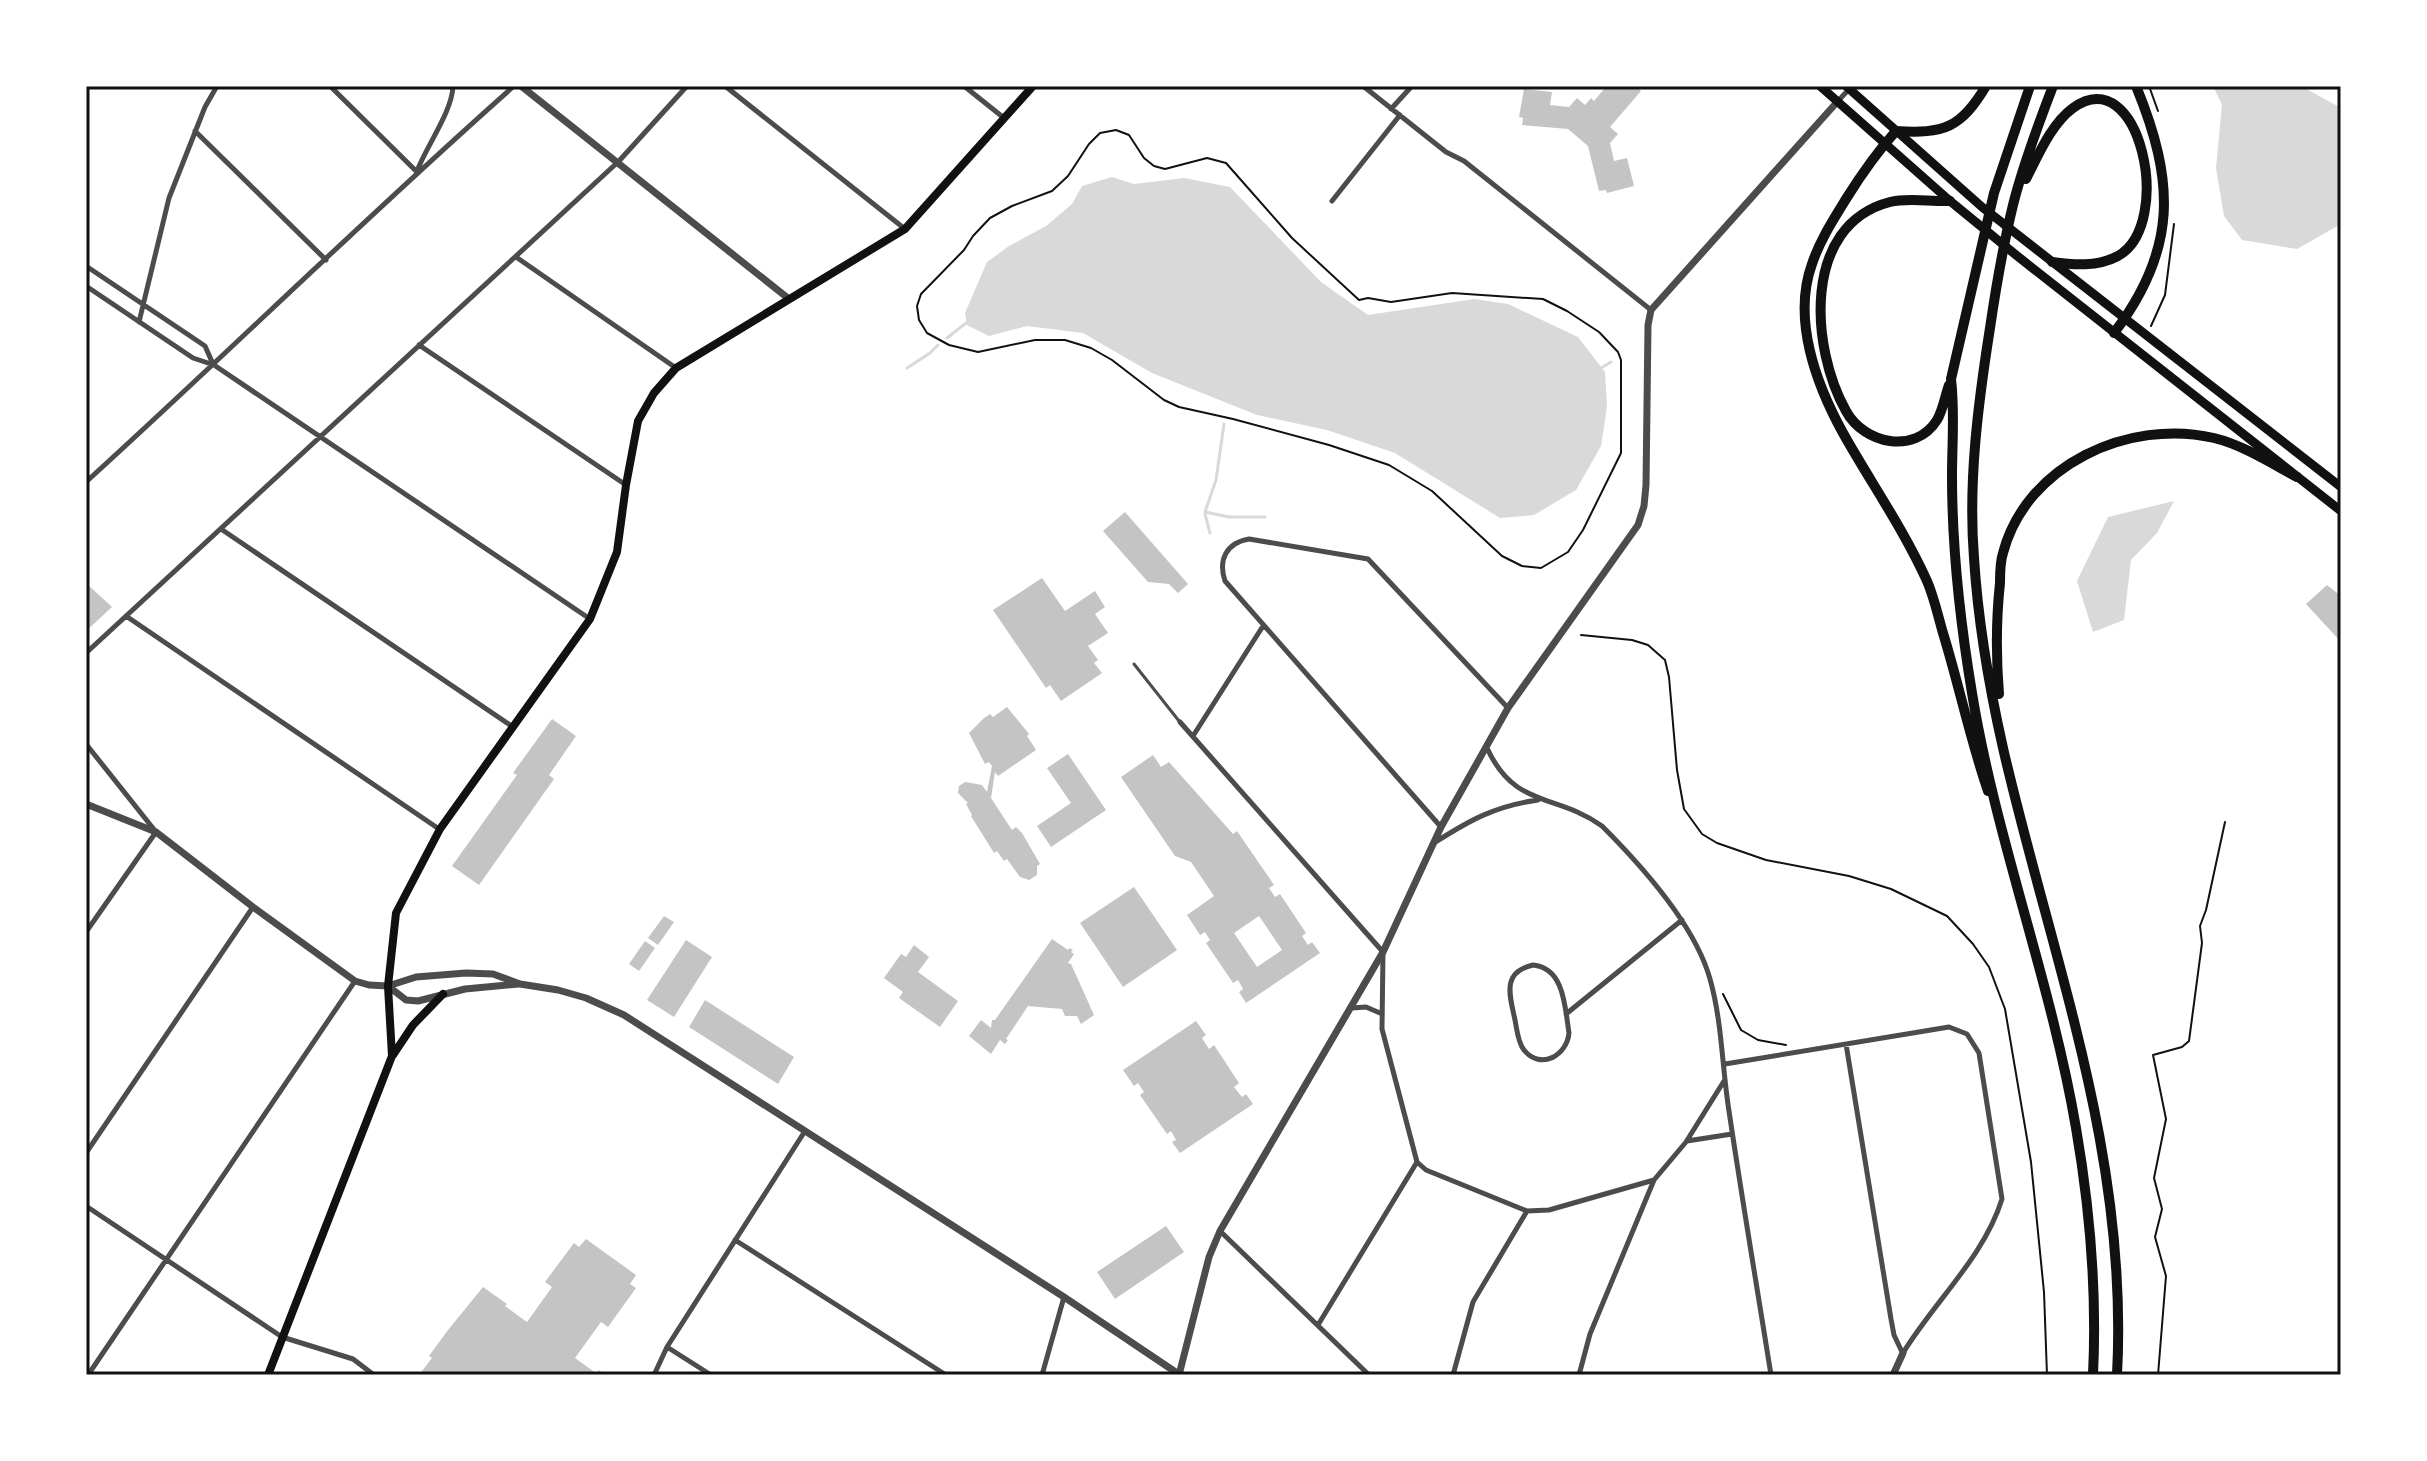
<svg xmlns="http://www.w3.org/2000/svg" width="2427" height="1461" font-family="Commissioner,sans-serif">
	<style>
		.water { fill: #d9d9d9 }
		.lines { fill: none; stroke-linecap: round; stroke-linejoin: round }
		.stream { stroke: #d9d9d9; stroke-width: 3 }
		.building { fill: #c4c4c4; fill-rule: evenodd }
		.path { stroke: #111; stroke-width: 2 }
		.service { stroke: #4c4c4c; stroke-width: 3 }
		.minor { stroke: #4c4c4c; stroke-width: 5 }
		.tertiary { stroke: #4c4c4c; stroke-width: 7 }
		.secondary { stroke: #111; stroke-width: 8 }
		.primary { stroke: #111; stroke-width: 9 }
		.motorway { stroke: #111; stroke-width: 10 }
		.neatline { fill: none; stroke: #111; stroke-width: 3 }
	</style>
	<rect width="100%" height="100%" fill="#fff"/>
	<path class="water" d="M2213,86H2301L2341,108V224L2297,249L2242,240L2224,216L2216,168L2222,105Z
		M1112,177L1134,184L1184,178L1230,187L1321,282L1368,315L1474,299L1508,304L1578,337L1605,372L1607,407L1601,446L1576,490L1534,515L1500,518L1395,453L1327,430L1257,415L1152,373L1083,333L1027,326L989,336L967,325L965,313L987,262L1009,246L1046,226L1072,204L1082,186Z
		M2174,501L2157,533L2131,560L2124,620L2093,632L2077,581L2108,517Z"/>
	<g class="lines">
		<path class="stream" d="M947,338L966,323
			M907,368L930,353L938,345
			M1601,368L1611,362
			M1224,424L1216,480L1205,512L1229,517H1265
			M1205,514L1210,533"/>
	</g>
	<path class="building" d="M1602,86H1636L1641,91L1610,127L1618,134L1610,143L1614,161L1627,158L1634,186L1607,193L1606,190L1599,191L1588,146L1568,129L1522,125L1523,118L1519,117L1524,89L1552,92L1550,105L1569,107L1577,98L1585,105L1591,98L1594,101L1605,88Z
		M1125,512L1188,584L1178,593L1169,584L1148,582L1103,531Z
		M1042,578L1065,611L1095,591L1105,607L1095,614L1108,633L1088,646L1098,660L1094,663L1102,673L1061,701L1050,685L1046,688L993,610Z
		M86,583L112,607L86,631Z
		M2327,585L2341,596V642L2306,604Z
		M1007,707L1029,734L1027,736L1036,750L998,776L995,772L991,798L1012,830L1016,827L1022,833L1040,864L1037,866V875L1029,880L1020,877L1007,859L1004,861L997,851L994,853L971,816L972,815L966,804L968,803L958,793L959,786L965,782L982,785L987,792L992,766L989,762L985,764L969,733L984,718L990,714L993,717Z
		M552,719L576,736L549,775L554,779L479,885L452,866L517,775L513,773Z
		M1068,754L1106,810L1051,847L1037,826L1071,803L1047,768Z
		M1153,755L1161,767L1169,762L1233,834L1237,831L1274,885L1269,888L1275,897L1280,894L1306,933L1302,936L1308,945L1312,942L1320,953L1246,1003L1239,992L1243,989L1238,980L1233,983L1206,943L1210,940L1205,932L1200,935L1187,915L1214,896L1191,862L1175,856L1121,777ZM1259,916L1282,950L1257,967L1234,933Z
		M1134,887L1177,950L1123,987L1080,923Z
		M664,916L674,922L658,945L648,938Z
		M1052,939L1068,950L1069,948L1073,950L1071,952L1074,954L1068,963L1071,964L1094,1015L1081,1024L1077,1016H1065L1062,1009L1028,1006L1006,1039L1008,1040L1005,1044L1000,1040L991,1054L969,1036L981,1020L991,1028L992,1020H995Z
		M686,940L712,957L674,1017L647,1000Z
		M645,941L655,948L639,971L629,964Z
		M914,945L929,957L918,972L958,1001L940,1027L899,998L903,992L884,978L901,954L906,957Z
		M705,1000L794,1057L778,1084L689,1027Z
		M1196,1021L1206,1035L1202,1038L1209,1049L1214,1045L1239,1083L1234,1087L1242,1097L1246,1094L1253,1104L1180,1153L1172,1142L1176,1140L1171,1131L1167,1134L1140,1095L1144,1092L1138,1083L1134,1086L1123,1070Z
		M1166,1226L1184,1252L1115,1299L1097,1272Z
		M586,1239L636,1275L630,1284L636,1288L608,1327L601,1322L575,1358L597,1374L599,1370L605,1375H419L432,1358L429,1356L448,1330L483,1287L507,1304L505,1306L527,1322L552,1287L545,1282L574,1243L579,1247Z"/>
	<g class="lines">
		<path class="path" d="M2149,86L2158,111
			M1116,130L1129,135L1144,158L1154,166L1165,169L1207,158L1226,163L1292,238L1359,300L1368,298L1391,302L1452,293L1543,299L1567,311L1599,332L1618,352L1621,360V453L1583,530L1568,552L1541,568L1522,566L1502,556L1432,491L1389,465L1329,445L1233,419L1179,407L1164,400L1112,360L1091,348L1065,340H1035L978,352L949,345L927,333L919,320L917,306L921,294L964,250L973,236L990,218L1012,206L1052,191L1068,176L1089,144L1100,133Z
			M2151,326L2165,295L2174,224
			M1581,635L1632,640L1648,645L1665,660L1669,677L1677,770L1684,809L1702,834L1717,843L1766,860L1849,876L1891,889L1947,916L1973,944L1989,967L2005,1009L2031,1162L2044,1292L2047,1375
			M1723,994L1741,1030L1758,1040L1786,1045
			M2158,1375L2166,1276L2155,1237L2162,1209L2154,1178L2166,1119L2153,1055L2182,1047L2189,1041L2202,943L2200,926L2206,910L2225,822"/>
		<path class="service" d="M1134,664L1179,721"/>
		<path class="minor" d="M330,86L417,172
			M725,86L905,229
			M964,86L1004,118
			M1363,86L1446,152L1464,161L1651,310
			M1838,101L1851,87
			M1391,109L1412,86
			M195,131L326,260
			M417,171C427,145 452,112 453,86
			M1332,201L1400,115
			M516,257L676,368
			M86,266L205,346L213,364
			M86,286L193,358L214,365L590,619
			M139,322L169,198L205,107L217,86
			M419,345L626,485
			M86,482C230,351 368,215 514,86
			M221,529L513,727
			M126,616L439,829
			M86,653L619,161L687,86
			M1180,722L1383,952L1382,1029L1417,1162L1426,1170L1527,1211L1549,1210L1654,1180
			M1193,736L1263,626
			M86,744L156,832L86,932
			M1487,748C1515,809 1556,793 1602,826C1641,865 1695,925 1710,979C1722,1021 1722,1067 1729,1111C1742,1199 1757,1287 1771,1375
			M1441,827L1225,581C1218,560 1226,543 1249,539L1368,559L1508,708
			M1434,843C1470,820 1495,806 1538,800
			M1533,965C1565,968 1565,1009 1569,1033C1567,1055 1541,1071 1524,1050C1518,1043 1517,1030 1515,1020C1510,996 1501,972 1533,965Z
			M1352,1008L1366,1007L1380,1013
			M1566,1014L1682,920
			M1846,1044L1891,1319L1894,1335L1902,1352
			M1725,1064L1949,1027L1967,1034L1979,1053L2002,1199C1984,1257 1934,1302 1903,1353
			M1687,1141L1732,1134
			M86,1153L253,907
			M86,1206L282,1337L353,1359L374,1375
			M1220,1231L1369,1375
			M735,1240L946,1375
			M1318,1325L1417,1162
			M667,1347L711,1375
			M88,1375L355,981
			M654,1375L667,1347L805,1131
			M1042,1375L1064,1297
			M1453,1375L1473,1302L1527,1211
			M1579,1375L1590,1334L1654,1180L1686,1142L1724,1081"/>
		<path class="tertiary" d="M521,86L789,299
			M86,804L156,832L253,907L355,981L369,985L388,986L416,977L466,973L493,974L520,984L558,990L586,998L624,1015L1064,1297L1180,1375
			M388,986L406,1000L418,1001L465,989L519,984
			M1179,1375L1209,1257L1220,1231L1383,952L1441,827L1508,708L1638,525L1644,506L1646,485L1648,325L1651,310L1838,101
			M1893,1375L1903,1353"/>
		<path class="secondary" d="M393,1055L413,1025L443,994
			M268,1375L392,1056L388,986L396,913L440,829L590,619L617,552L626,485L638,421L654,393L676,368L905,229L1033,86"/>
		<path class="primary" d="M1820,86L1950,201L2016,255L2341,511
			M1846,86L1982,207L2341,487"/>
		<path class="motorway" d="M1986,86C1961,128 1944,134 1896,131C1877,152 1861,175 1846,199C1833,220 1820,240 1812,264C1792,319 1816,384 1843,433C1871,483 1903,528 1927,581C1934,597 1938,616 1943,633C1959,685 1970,739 1988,791
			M2030,86L1994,193L1951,379C1955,412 1952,443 1952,476C1952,548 1960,621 1972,693C1996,840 2051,981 2076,1128C2090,1209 2097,1293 2093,1375
			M2053,86C2038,125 2023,165 2013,205C2003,246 1996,287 1990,328C1978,404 1968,482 1974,558C1978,621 1989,686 2003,748C2052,960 2129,1153 2117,1375
			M2026,179C2038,156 2051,124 2073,108C2140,59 2175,224 2118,256C2097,267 2074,265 2052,262
			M2114,333C2178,249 2175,181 2136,86
			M1949,385C1945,396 1943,410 1937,420C1915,455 1864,444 1846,411C1811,349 1801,225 1890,202C1909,197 1930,202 1950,201
			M1999,694C1996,657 1996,620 2000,583C2000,574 2000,562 2003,553C2026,465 2129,418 2214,438C2243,445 2271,463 2297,477"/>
	</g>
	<rect width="2427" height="1461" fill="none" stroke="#ffffff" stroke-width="176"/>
	<rect x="88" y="88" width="2251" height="1285" class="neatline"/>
</svg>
